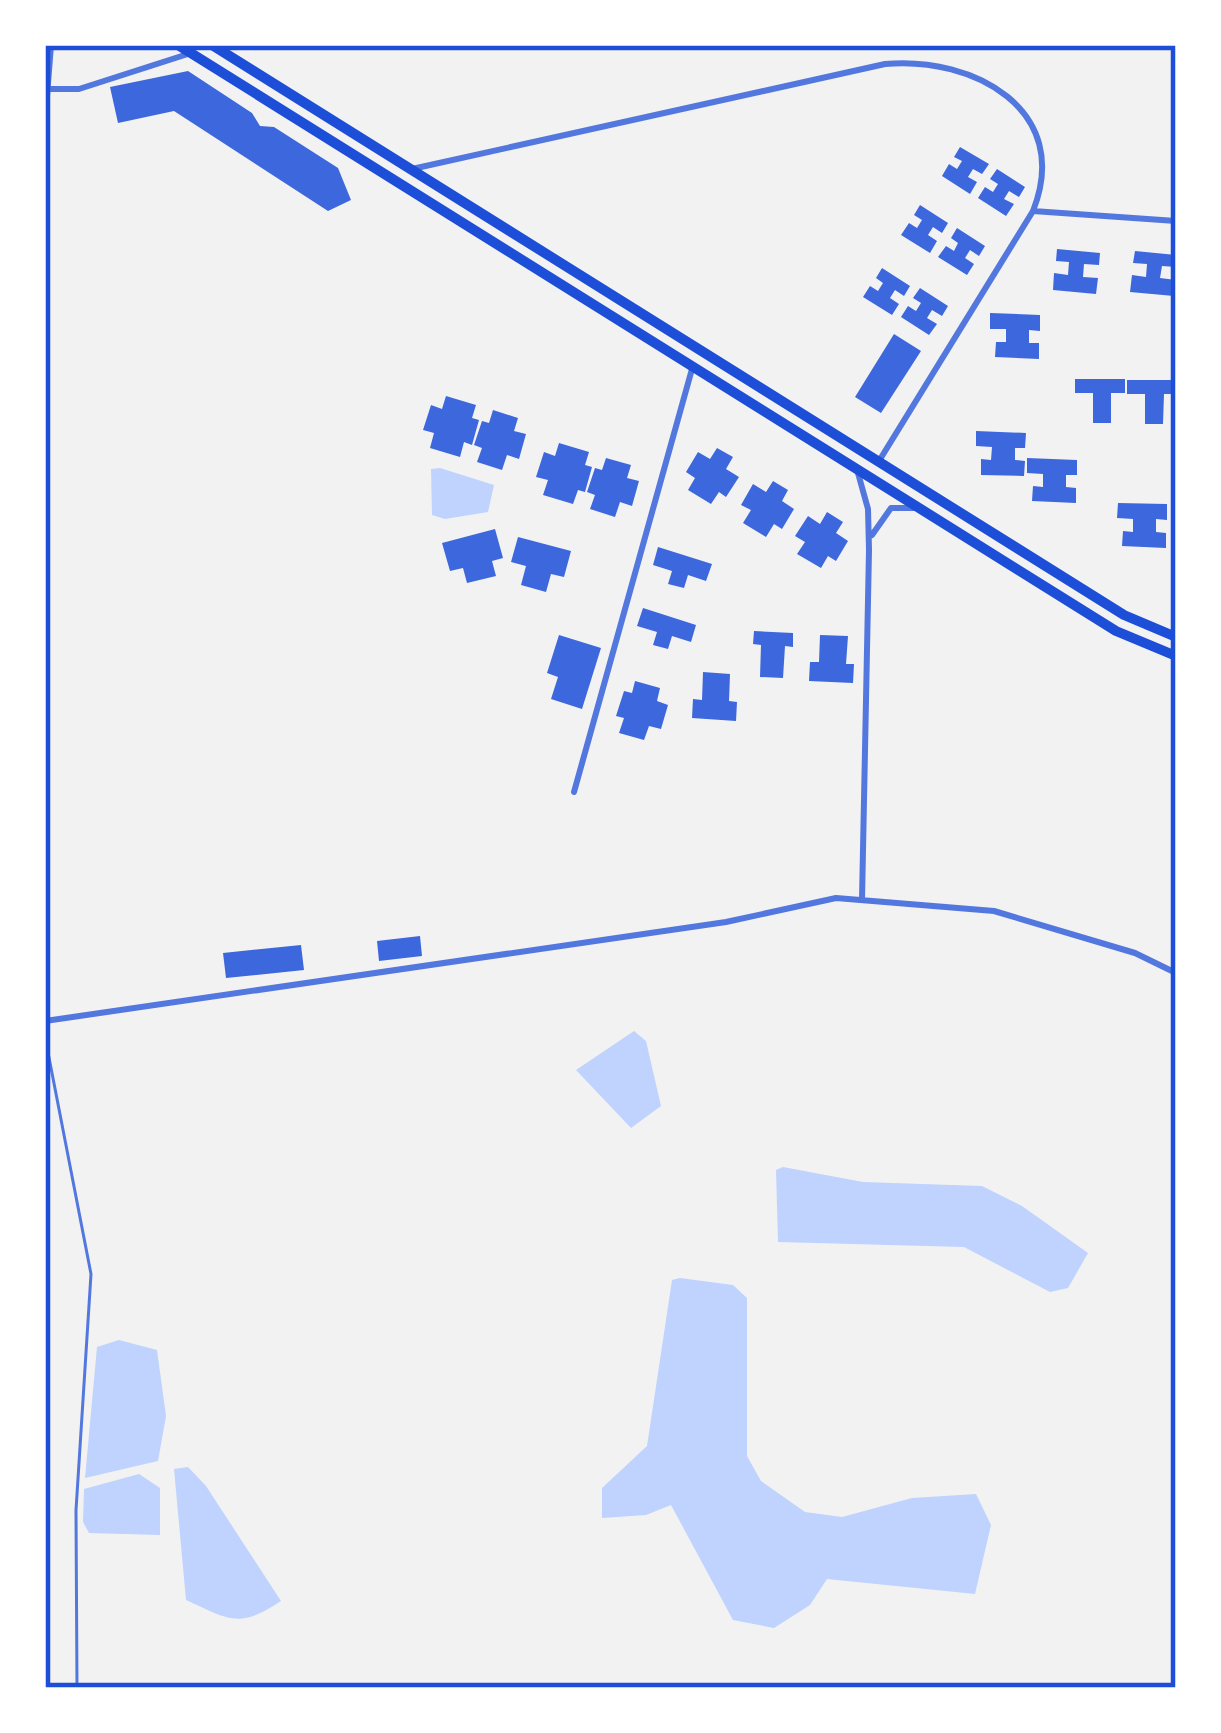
<svg xmlns="http://www.w3.org/2000/svg" width="1221" height="1733" font-family="Overpass,sans-serif">
	<style>
		.water { fill: #bfd3fe }
		.building { fill: #3d67dc }
		.lines { fill: none; stroke-linecap: round; stroke-linejoin: round }
		.service { stroke: #5277de; stroke-width: 3 }
		.minor { stroke: #5277de; stroke-width: 6 }
		.trunk { stroke: #1d4ed8; stroke-width: 10 }
		.neatline { fill: none; stroke: #1d4ed8; stroke-width: 4.5 }
	</style>
	<rect width="100%" height="100%" fill="#f2f2f2"/>
	<path class="water" d="M440,468L494,485L488,512L445,519L432,515L431,469Z
		M634,1031L646,1041L661,1106L631,1128L576,1070Z
		M783,1167L863,1182L982,1186L1022,1206L1088,1253L1068,1288L1050,1292L964,1247L778,1242L776,1170Z
		M680,1278L733,1285L747,1298V1456L761,1481L805,1512L842,1517L912,1498L976,1494L991,1525L975,1594L827,1579L810,1605L774,1628L733,1620L671,1505L646,1515L602,1518V1488L647,1446L672,1280Z
		M119,1340L157,1350L166,1416L158,1461L85,1478L97,1347Z
		M188,1467L206,1486L281,1601C239,1629 230,1620 186,1600L174,1469Z
		M139,1474L160,1488V1535L89,1533L83,1522L84,1489Z"/>
	<path class="building" d="M188,71L252,113L260,126L274,127L338,168L351,200L328,211L174,111L118,123L110,87Z
		M960,147L989,164L982,174L973,169L968,177L977,182L970,194L942,176L949,164L957,169L962,161L954,157Z
		M997,169L1025,187L1019,197L1009,191L1004,199L1014,204L1006,216L978,198L985,187L993,192L998,184L990,179Z
		M920,205L948,223L942,233L933,227L928,235L937,241L930,253L901,235L909,223L917,228L922,220L914,215Z
		M957,228L985,246L979,256L970,250L965,258L974,264L967,275L938,257L946,246L954,251L958,243L951,238Z
		M1057,249L1100,253L1099,265L1084,264L1083,277L1098,278L1096,294L1053,290L1054,273L1068,275L1069,262L1056,261Z
		M1135,251L1176,255V267L1162,266L1160,278L1176,280L1174,296L1130,292L1132,275L1146,277L1147,264L1133,263Z
		M882,268L910,286L904,296L895,290L890,298L899,304L892,315L863,297L870,286L878,291L883,283L876,278Z
		M920,288L948,306L942,316L932,310L927,318L937,324L929,335L901,317L908,306L916,311L921,303L913,298Z
		M990,313L1040,315V331L1029,330V343H1039V359L995,357L996,342H1006V329H990Z
		M894,334L921,351L881,413L855,397Z
		M1075,379H1125V393H1111V423H1093V393H1075Z
		M1127,380H1176V394H1164L1163,424H1145V394H1127Z
		M446,396L476,405L472,418L479,420L472,445L464,442L460,457L430,448L434,433L423,430L431,405L442,409Z
		M493,410L518,418L514,431L526,434L519,459L507,455L502,470L477,462L482,448L474,445L482,421L489,423Z
		M976,431L1026,433L1025,448H1015V460L1025,461L1024,476L981,475V459L991,460L992,447L976,446Z
		M559,443L589,452L585,465L592,467L585,492L578,490L573,504L543,495L548,480L536,477L544,452L555,456Z
		M717,448L733,457L726,469L739,477L726,497L719,492L711,504L688,490L695,478L686,472L698,452L710,459Z
		M606,458L631,465L627,478L639,481L632,506L620,502L615,517L590,509L595,495L587,492L595,468L602,470Z
		M1027,458L1077,460V475H1066V487L1076,488V503L1032,501L1033,486L1043,487V474L1027,473Z
		M773,481L788,490L782,501L794,509L782,529L774,524L766,537L743,523L751,510L741,505L753,484L766,492Z
		M1118,503L1167,504V520L1156,519V532L1166,533V548L1122,546L1123,531L1133,532V519L1117,518Z
		M827,512L843,522L836,533L848,541L836,561L828,556L821,568L797,554L805,542L795,536L808,516L820,524Z
		M495,529L503,558L492,561L496,576L467,583L463,568L450,571L442,543Z
		M518,537L571,551L564,577L551,574L546,592L521,585L526,566L511,562Z
		M658,547L712,564L706,581L688,575L684,588L668,584L672,571L653,565Z
		M643,608L696,625L691,642L672,636L668,649L653,645L657,632L637,626Z
		M754,631L793,633V647L785,646L783,678L760,677L761,645L753,644Z
		M559,635L601,648L582,709L551,699L558,677L547,673Z
		M820,635L848,636L846,664H854L853,683L809,681L810,662H819Z
		M703,672L730,674L729,701L737,702L736,721L692,718L693,699L702,700Z
		M635,681L660,688L657,701L668,705L661,729L649,726L644,740L619,733L624,718L616,716L624,691L632,693Z
		M420,936L422,956L379,961L377,941Z
		M301,945L304,970L226,978L223,953Z"/>
	<g class="lines">
		<path class="service" d="M45,1037L91,1274L76,1510L77,1688"/>
		<path class="minor" d="M45,89H79L191,53
			M45,122L51,45
			M412,169L885,64C974,56 1073,110 1033,211L879,461
			M1033,211L1176,221
			M858,473L868,509L869,550L862,900
			M872,535L891,508H914
			M574,792L692,369
			M45,1021L726,922L836,898L994,911L1135,953L1176,973"/>
		<path class="trunk" d="M178,45L1116,631L1176,656
			M212,45L1124,615L1176,637"/>
	</g>
	<rect width="1221" height="1733" fill="none" stroke="#ffffff" stroke-width="96"/>
	<rect x="48" y="48" width="1125" height="1637" class="neatline"/>
</svg>
